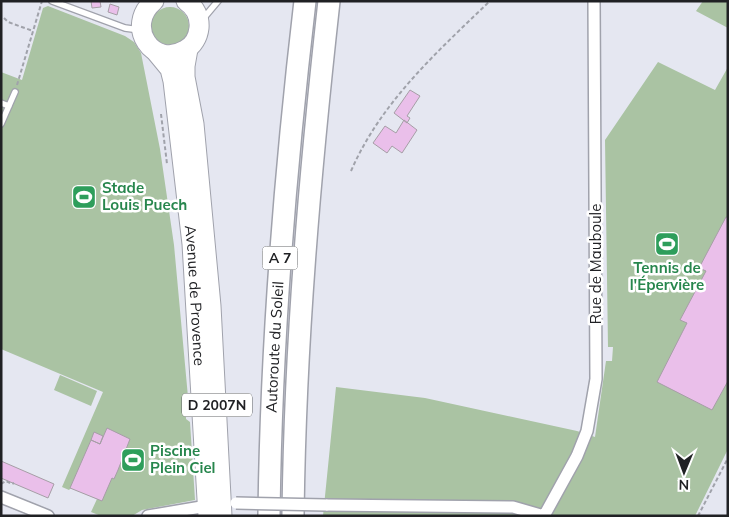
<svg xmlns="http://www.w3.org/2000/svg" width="729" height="517" font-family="Mulish,sans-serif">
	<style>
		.green { fill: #aac3a3 }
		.building { fill: #eabfea; stroke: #a69ea6 }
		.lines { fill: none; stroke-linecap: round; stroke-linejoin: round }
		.lane-casing { stroke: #a0a2ac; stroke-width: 8 }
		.street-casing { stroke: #a0a2ac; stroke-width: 14 }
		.primary-casing { stroke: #a0a2ac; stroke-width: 21 }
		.highway-casing { stroke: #a0a2ac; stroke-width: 24 }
		.path { stroke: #a0a2aa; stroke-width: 2; stroke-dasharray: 4 2.5; stroke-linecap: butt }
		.lane { stroke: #fff; stroke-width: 5.5 }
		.street { stroke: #fff; stroke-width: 11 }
		.primary { stroke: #fff; stroke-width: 19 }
		.highway { stroke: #fff; stroke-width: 21 }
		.street-bridge-casing { stroke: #a0a2ac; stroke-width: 14; stroke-linecap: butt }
		.street-bridge { stroke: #fff; stroke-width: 11 }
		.labels { text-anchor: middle; stroke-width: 5; stroke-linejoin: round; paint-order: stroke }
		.shield { fill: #fff; stroke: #636466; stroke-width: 1 }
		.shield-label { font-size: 14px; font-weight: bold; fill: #202124 }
		.leisure-label { font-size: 15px; font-weight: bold; fill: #27864d; stroke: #fff; text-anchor: start }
		.street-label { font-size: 15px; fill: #202124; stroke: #fff }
	</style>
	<rect width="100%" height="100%" fill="#e5e7f1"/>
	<path class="green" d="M703,1H728V28L696,11Z
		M48,6L125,36L134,42L141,53L160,149L174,245L188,397L189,408L186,413V419L190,422L195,500L142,510L132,516H101L91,512L97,499L71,488L69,490L62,487L103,392L1,349V72L22,80L43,8Z
		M151 26a19 19 0 1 1 38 0a19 19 0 1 1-38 0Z
		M658,62L715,90L728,67V449L695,516H323L336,387L425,398L577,431L595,437L606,361H612L613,347H608L605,140Z
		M60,375L97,391L91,406L54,390Z"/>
	<path class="building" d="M91,1H100L101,7L92,8Z
		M110,4L119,7L117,15L108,12Z
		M410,90L420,96L407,116L410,118L407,123L394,113Z
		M404,120L417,130L402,153L392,146L387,153L373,143L385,126L396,133Z
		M726,217H728V381L712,410L657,382L687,323L680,320L706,271L699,268Z
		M107,428L130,439L118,470L114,479L112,478L102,501L70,488L91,440L100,444Z
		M94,432L103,436L100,444L91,440Z
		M1,461L54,484L48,498L1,478Z"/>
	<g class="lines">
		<defs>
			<path id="lane" d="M52,1L125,28L140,30
				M202,20L218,1
				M1,103L9,106
				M1,124L15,92"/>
			<path id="street" d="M1,497L48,516
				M326,505L513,507L544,516
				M148,516L213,505
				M544,516L577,456L587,431L596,379L594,1"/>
			<g id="primary">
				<path d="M154,1C124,26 153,69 185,50C193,46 198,37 199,28C200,17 195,7 186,1"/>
				<path d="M188,49L185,66V77L194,124L211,306L222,516"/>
				<path id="s1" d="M156,52L170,69L173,81L192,244L208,516"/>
			</g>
			<g id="highway">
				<path id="s2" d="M269,516C271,343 285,172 305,1"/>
				<path d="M293,516C295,343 310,172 329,1"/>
			</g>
		</defs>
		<use href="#lane" class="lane-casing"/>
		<use href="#street" class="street-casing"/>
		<use href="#primary" class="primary-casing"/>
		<use href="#highway" class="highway-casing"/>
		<path class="path" d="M4,18L8,22L33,31
			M17,85L42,1
			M161,114L167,164
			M351,171C381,102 437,52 490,1
			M1,484L6,481L12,484L14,483
			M698,516L728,458
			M727,516L728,515"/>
		<use href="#lane" class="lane"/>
		<use href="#street" class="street"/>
		<use href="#primary" class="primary"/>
		<use href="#highway" class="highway"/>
		<defs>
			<path id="street-bridge" d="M236,503L326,505"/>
		</defs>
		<use href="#street-bridge" class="street-bridge-casing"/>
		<use href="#street-bridge" class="street-bridge"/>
	</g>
	<defs>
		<symbol id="stadium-square" viewBox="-11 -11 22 22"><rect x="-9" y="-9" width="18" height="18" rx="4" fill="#2e9e5b" stroke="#fff"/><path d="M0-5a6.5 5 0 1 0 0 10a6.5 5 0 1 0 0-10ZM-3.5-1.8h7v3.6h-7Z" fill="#fff"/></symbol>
	</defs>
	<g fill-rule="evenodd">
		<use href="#stadium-square" x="70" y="183" width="28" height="28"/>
		<use href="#stadium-square" x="653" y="230" width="28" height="28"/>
		<use href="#stadium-square" x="119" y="446" width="28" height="28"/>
	</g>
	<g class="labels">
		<g class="shield">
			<rect x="262.5" y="246.5" width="35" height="23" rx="4"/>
			<rect x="182" y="393.5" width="70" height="23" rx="4"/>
		</g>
		<g class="shield-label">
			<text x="280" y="263">A 7</text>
			<text x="217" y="410">D 2007N</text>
		</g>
		<g class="leisure-label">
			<text x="102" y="193">Stade<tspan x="102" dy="17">Louis Puech</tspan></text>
			<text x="667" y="273" text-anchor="middle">Tennis de<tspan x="667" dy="17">l'Épervière</tspan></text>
			<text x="150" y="456">Piscine<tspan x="150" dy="17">Plein Ciel</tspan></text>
		</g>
		<g class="street-label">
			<text transform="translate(596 264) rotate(-90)" y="5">Rue de Mauboule</text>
			<text dy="5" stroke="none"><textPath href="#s1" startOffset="250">Avenue de Provence</textPath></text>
			<text dy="5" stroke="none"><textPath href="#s2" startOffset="169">Autoroute du Soleil</textPath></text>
		</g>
	</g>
	<rect width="729" height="517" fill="none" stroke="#202124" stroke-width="5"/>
	<g transform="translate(684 472) rotate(181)" stroke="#ffffff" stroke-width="4" paint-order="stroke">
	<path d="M0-4L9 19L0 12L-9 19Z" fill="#202124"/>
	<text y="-8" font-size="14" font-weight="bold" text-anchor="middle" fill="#202124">N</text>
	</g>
</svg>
